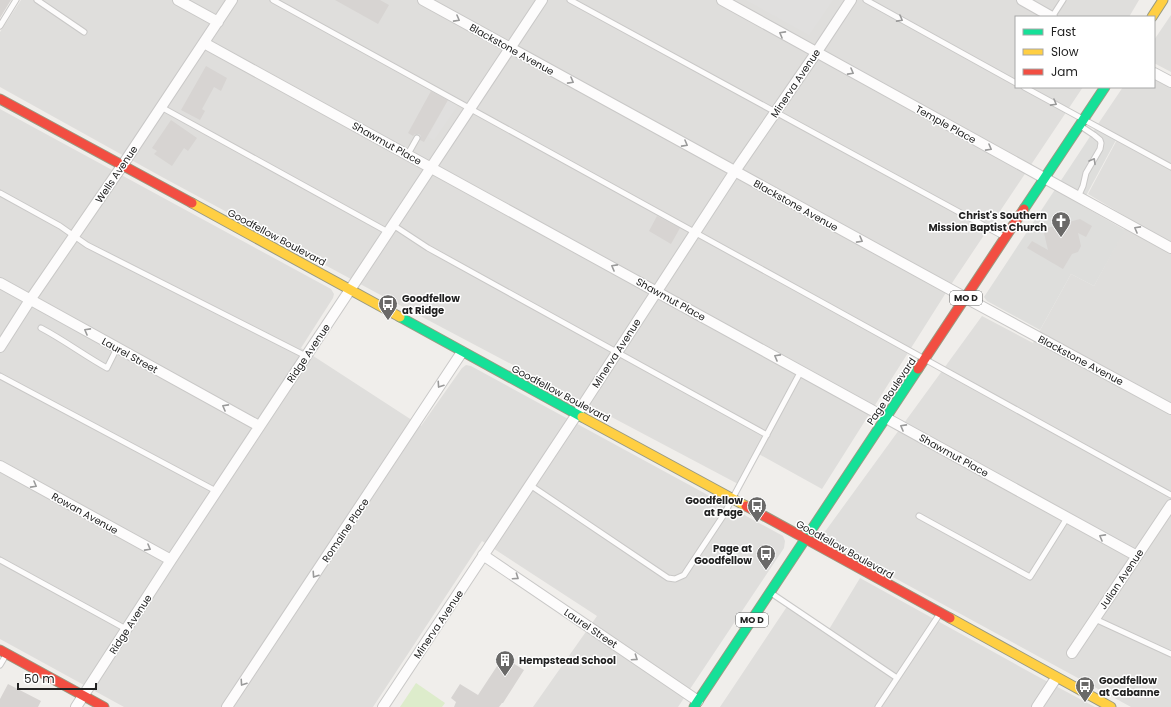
<svg xmlns="http://www.w3.org/2000/svg" width="1171" height="707" font-family="Poppins,sans-serif">
	<style>
		.residential { fill: #dfdedc }
		.religious { fill: #dededc }
		.grass { fill: #ddeccb }
		.parking { fill: #e0dfde }
		.building { fill: #d7d4d2 }
		.lines { fill: none; stroke-linecap: round; stroke-linejoin: round }
		.lane-casing { stroke: #c9c8c7; stroke-width: 7 }
		.street-casing { stroke: #c9c8c7; stroke-width: 12 }
		.fast-casing { stroke: #999a82; stroke-width: 11 }
		.slow-casing { stroke: #999a82; stroke-width: 11 }
		.jam-casing { stroke: #999a82; stroke-width: 11 }
		.lane { stroke: #fdfcfc; stroke-width: 5 }
		.street { stroke: #fdfcfc; stroke-width: 10 }
		.fast { stroke: #16e098; stroke-width: 9 }
		.slow { stroke: #ffcf43; stroke-width: 9 }
		.jam { stroke: #f24e42; stroke-width: 9 }
		.oneway { stroke: #9a9a9a }
		.labels { text-anchor: middle; stroke-width: 3; stroke-linejoin: round; paint-order: stroke }
		.shield { fill: #fff; stroke: #646464; stroke-width: 1 }
		.shield-label { font-size: 9px; font-weight: bold; fill: #222 }
		.street-label { font-size: 10px; fill: #222; stroke: #fff }
		.poi-label { font-size: 10px; font-weight: bold; fill: #222; stroke: #fff; text-anchor: end }
	</style>
	<rect width="100%" height="100%" fill="#f0eeeb"/>
	<path class="residential" d="M21,0H1139L1129,17H1016V87H1083L954,280L822,489L757,453L740,485L375,292L162,177L0,87V32Z
		M1171,15V72L1154,63V40Z
		M1154,79L1171,88V707H1131L825,540L823,537L824,533L982,316L1033,343L1071,274L1094,286L1130,219L1088,194L1119,136L1098,124L1123,87H1154Z
		M0,109L331,289L334,294L333,298L301,348L421,426L462,368L466,365L471,366L783,536L785,541L784,548L678,707H533L597,616L482,541L373,707H124L0,639Z
		M860,578L1035,675L1095,707H720L788,605L828,631Z"/>
	<path class="religious" d="M1095,129L1116,140L1081,205L1125,230L1094,286L1071,274L1040,330L987,301L984,297Z"/>
	<path class="grass" d="M416,683L445,703L442,707H400Z"/>
	<path class="parking" d="M746,0H833L809,35Z
		M448,100L458,105L434,140L428,137Z"/>
	<path class="building" d="M0,0H11L0,18Z
		M335,0H380L389,5L378,24Z
		M206,66L227,78L221,91L214,87L202,109L205,111L200,120L181,110Z
		M431,91L448,100L424,142L420,140L421,136L419,134H415L413,136L408,133Z
		M171,120L197,138L188,151L184,148L172,166L154,154L157,151L152,148Z
		M657,216L680,228L671,244L649,231Z
		M1080,219L1092,226L1086,237L1078,233L1081,246L1078,252L1072,254L1063,269L1027,248L1032,241L1048,250L1044,233L1047,228Z
		M503,657L524,670L503,703H502L499,707H454L456,702L451,698L460,684L478,695Z
		M8,684L41,701L38,707H0V699Z"/>
	<g class="lines">
		<defs>
			<path id="lane" d="M37,0L84,32
				M273,0C574,163 871,331 1171,495
				M570,0L1003,236
				M866,0L1016,83
				M1052,17L1063,0
				M0,26L16,0
				M1024,87L1171,167
				M161,107L388,232
				M408,154L417,138
				M0,193L60,226L87,245L306,356
				M1078,197L1083,186L1086,173L1100,149L1101,143L1100,140L1094,135L1082,127
				M393,225L428,248L767,435
				M41,328C64,340 85,356 107,368L117,348
				M0,376L216,491
				M530,485L668,578L675,579L684,575L723,516L801,371
				M919,516L1030,577L1067,518
				M0,560L126,629
				M771,593L897,678
				M1095,619L1171,654
				M0,665L6,655
				M878,707L939,615"/>
			<path id="street" d="M178,0L218,22
				M423,0L966,298L1171,409
				M722,0L1171,248
				M1022,0L1052,17
				M204,43L1137,556
				M1154,73L1171,82
				M0,283L259,426
				M0,347L30,300L122,166L232,0
				M0,466L171,560
				M483,555L698,701
				M1072,653L1171,505
				M76,707L171,560L542,0
				M227,707L462,352
				M383,707L577,414L735,171L816,53L851,0
				M1037,707L1056,678"/>
			<path id="fast" d="M1024,209L1105,87
				M400,317L582,417
				M694,707L918,369"/>
			<path id="slow" d="M1152,17L1163,0
				M192,203L400,317
				M582,417L746,506
				M950,618L1111,707"/>
			<path id="jam" d="M0,99L192,203
				M918,369L1024,209
				M746,506L950,618
				M0,650L104,707"/>
		</defs>
		<use href="#lane" class="lane-casing"/>
		<use href="#street" class="street-casing"/>
		<use href="#fast" class="fast-casing"/>
		<use href="#slow" class="slow-casing"/>
		<use href="#jam" class="jam-casing"/>
		<use href="#lane" class="lane"/>
		<use href="#street" class="street"/>
		<use href="#fast" class="fast"/>
		<use href="#slow" class="slow"/>
		<use href="#jam" class="jam"/>
	</g>
	<defs><path id="oneway-chevron" d="M-2-3.5L2.5 0L-2 3.5" fill="none" stroke-width="1.6" stroke-linecap="round" stroke-linejoin="round"/></defs>
	<g class="oneway">
		<use href="#oneway-chevron" transform="translate(457 19) rotate(29)"/>
		<use href="#oneway-chevron" transform="translate(900 19) rotate(29)"/>
		<use href="#oneway-chevron" transform="translate(782 34) rotate(-151)"/>
		<use href="#oneway-chevron" transform="translate(851 72) rotate(29)"/>
		<use href="#oneway-chevron" transform="translate(571 81) rotate(29)"/>
		<use href="#oneway-chevron" transform="translate(1054 103) rotate(29)"/>
		<use href="#oneway-chevron" transform="translate(685 144) rotate(29)"/>
		<use href="#oneway-chevron" transform="translate(989 148) rotate(29)"/>
		<use href="#oneway-chevron" transform="translate(1093 161) rotate(-60)"/>
		<use href="#oneway-chevron" transform="translate(1137 229) rotate(-151)"/>
		<use href="#oneway-chevron" transform="translate(860 240) rotate(29)"/>
		<use href="#oneway-chevron" transform="translate(614 267) rotate(-151)"/>
		<use href="#oneway-chevron" transform="translate(87 331) rotate(-151)"/>
		<use href="#oneway-chevron" transform="translate(777 357) rotate(-151)"/>
		<use href="#oneway-chevron" transform="translate(440 385) rotate(124)"/>
		<use href="#oneway-chevron" transform="translate(225 407) rotate(-151)"/>
		<use href="#oneway-chevron" transform="translate(903 427) rotate(-151)"/>
		<use href="#oneway-chevron" transform="translate(34 485) rotate(29)"/>
		<use href="#oneway-chevron" transform="translate(1102 537) rotate(-151)"/>
		<use href="#oneway-chevron" transform="translate(148 548) rotate(29)"/>
		<use href="#oneway-chevron" transform="translate(315 575) rotate(124)"/>
		<use href="#oneway-chevron" transform="translate(516 577) rotate(34)"/>
		<use href="#oneway-chevron" transform="translate(635 658) rotate(34)"/>
		<use href="#oneway-chevron" transform="translate(243 683) rotate(124)"/>
	</g>
	<defs>
		<symbol id="church-pin" viewBox="-11 -11 22 30"><path d="M0 17L-7.5 6A9.5 9.5 0 1 1 7.5 6Z" fill="#6a6968" stroke="#fff"/><path d="M-1.2-6h2.4v3.5h3.3v2.4h-3.3V6h-2.4V-.1h-3.3v-2.4h3.3Z" fill="#fff"/></symbol>
		<symbol id="bus-pin" viewBox="-11 -11 22 30"><path d="M0 17L-7.5 6A9.5 9.5 0 1 1 7.5 6Z" fill="#6a6968" stroke="#fff"/><path d="M-5-6H5V4H4V6H2V4H-2V6H-4V4H-5ZM-3.5-4V0h7V-4ZM-3.5 1.2v1.5H-2V1.2ZM2 1.2v1.5H3.5V1.2Z" fill="#fff"/></symbol>
		<symbol id="building-pin" viewBox="-11 -11 22 30"><path d="M0 17L-7.5 6A9.5 9.5 0 1 1 7.5 6Z" fill="#6a6968" stroke="#fff"/><path d="M-4-6H4V6H1V3H-1V6H-4ZM-2.5-4.3h1.7v1.8h-1.7ZM.8-4.3h1.7v1.8H.8ZM-2.5-1h1.7V.8h-1.7ZM.8-1h1.7V.8H.8Z" fill="#fff"/></symbol>
	</defs>
	<g fill-rule="evenodd">
		<use href="#church-pin" x="1050" y="210" width="22" height="30"/>
		<use href="#bus-pin" x="377" y="293" width="22" height="30"/>
		<use href="#bus-pin" x="746" y="495" width="22" height="30"/>
		<use href="#bus-pin" x="755" y="543" width="22" height="30"/>
		<use href="#building-pin" x="494" y="649" width="22" height="30"/>
		<use href="#bus-pin" x="1074" y="675" width="22" height="30"/>
	</g>
	<g class="labels">
		<g class="shield">
			<rect x="950" y="291" width="32" height="14" rx="3"/>
			<rect x="736" y="613" width="32" height="14" rx="3"/>
		</g>
		<g class="shield-label">
			<text x="966" y="301">MO D</text>
			<text x="752" y="623">MO D</text>
		</g>
		<g class="street-label">
			<text transform="translate(512 49) rotate(29)" y="4">Blackstone Avenue</text>
			<text transform="translate(795 83) rotate(-56)" y="4">Minerva Avenue</text>
			<text transform="translate(946 124) rotate(29)" y="4">Temple Place</text>
			<text transform="translate(387 143) rotate(29)" y="4">Shawmut Place</text>
			<text transform="translate(116 174) rotate(-56)" y="4">Wells Avenue</text>
			<text transform="translate(796 205) rotate(29)" y="4">Blackstone Avenue</text>
			<text transform="translate(277 237) rotate(28)" y="4">Goodfellow Boulevard</text>
			<text transform="translate(671 299) rotate(29)" y="4">Shawmut Place</text>
			<text transform="translate(308 353) rotate(-56)" y="4">Ridge Avenue</text>
			<text transform="translate(616 353) rotate(-57)" y="4">Minerva Avenue</text>
			<text transform="translate(130 355) rotate(29)" y="4">Laurel Street</text>
			<text transform="translate(1081 360) rotate(28)" y="4">Blackstone Avenue</text>
			<text transform="translate(891 391) rotate(-56)" y="4">Page Boulevard</text>
			<text transform="translate(561 393) rotate(28)" y="4">Goodfellow Boulevard</text>
			<text transform="translate(954 455) rotate(29)" y="4">Shawmut Place</text>
			<text transform="translate(85 513) rotate(29)" y="4">Rowan Avenue</text>
			<text transform="translate(345 530) rotate(-56)" y="4">Romaine Place</text>
			<text transform="translate(845 549) rotate(29)" y="4">Goodfellow Boulevard</text>
			<text transform="translate(1121 579) rotate(-56)" y="4">Julian Avenue</text>
			<text transform="translate(130 624) rotate(-57)" y="4">Ridge Avenue</text>
			<text transform="translate(438 624) rotate(-56)" y="4">Minerva Avenue</text>
			<text transform="translate(591 628) rotate(34)" y="4">Laurel Street</text>
		</g>
		<g class="poi-label">
			<text x="1047" y="219">Christ's Southern<tspan x="1047" dy="12">Mission Baptist Church</tspan></text>
			<text x="402" y="302" text-anchor="start">Goodfellow<tspan x="402" dy="12">at Ridge</tspan></text>
			<text x="743" y="504">Goodfellow<tspan x="743" dy="12">at Page</tspan></text>
			<text x="752" y="552">Page at<tspan x="752" dy="12">Goodfellow</tspan></text>
			<text x="519" y="664" text-anchor="start">Hempstead School</text>
			<text x="1099" y="684" text-anchor="start">Goodfellow<tspan x="1099" dy="12">at Cabanne</tspan></text>
		</g>
	</g>
	<rect x="1015" y="16" width="140" height="72" fill="#ffffff" stroke="#a7a7a7"/>
	<rect x="1023" y="29" width="20" height="6" fill="#16e098" stroke="#a7a7a7"/>
	<text x="1051" y="36" font-size="12" fill="#222222">Fast</text>
	<rect x="1023" y="49" width="20" height="6" fill="#ffcf43" stroke="#a7a7a7"/>
	<text x="1051" y="56" font-size="12" fill="#222222">Slow</text>
	<rect x="1023" y="69" width="20" height="6" fill="#f24e42" stroke="#a7a7a7"/>
	<text x="1051" y="76" font-size="12" fill="#222222">Jam</text>
	<path d="M18 683v6h78v-6" fill="none" stroke="#222222" stroke-width="2"/>
	<text x="24" y="683" font-size="12" fill="#222222" stroke="#ffffff" stroke-width="3" paint-order="stroke">50 m</text>
</svg>
